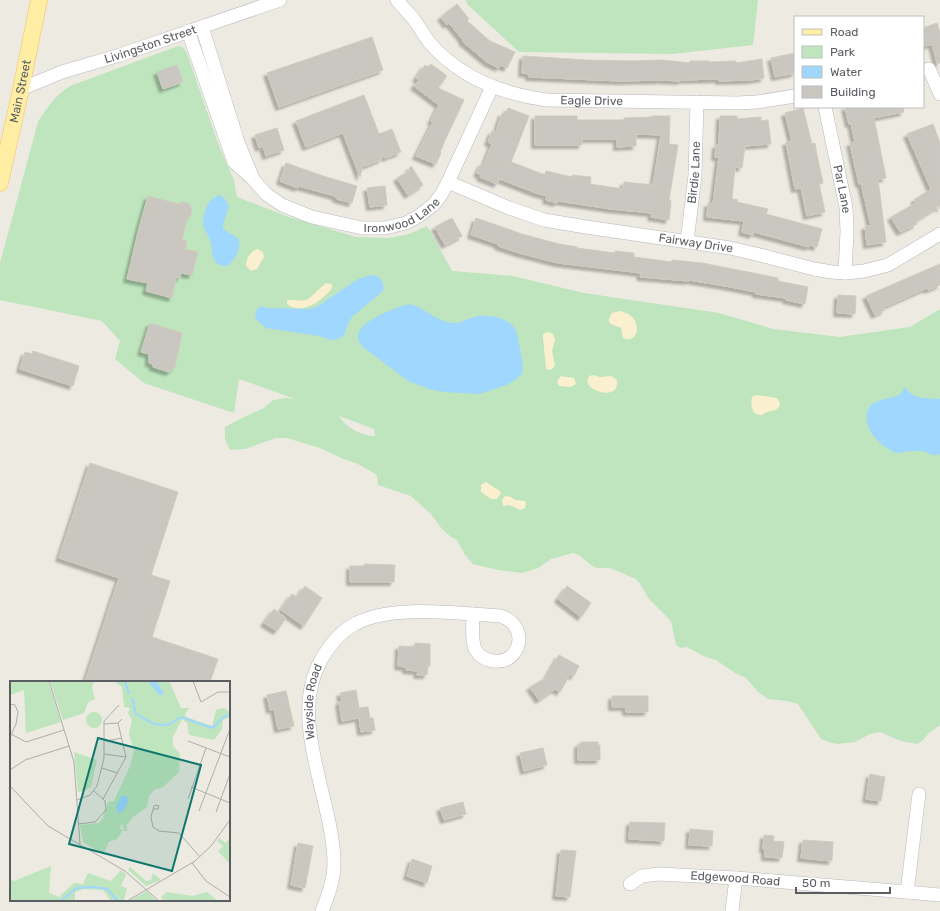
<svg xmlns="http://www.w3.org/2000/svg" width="940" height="911" font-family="Rubik,sans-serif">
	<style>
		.green { fill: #bee5bd; fill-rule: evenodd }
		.sand { fill: #faefcf }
		.water { fill: #9fd7ff }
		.building { fill: #cac6c0; stroke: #d1cbbf; filter: url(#shadow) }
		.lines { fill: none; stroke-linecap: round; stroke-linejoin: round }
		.minor-casing { stroke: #b7b9be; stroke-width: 14 }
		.major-casing { stroke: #f1c256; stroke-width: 17 }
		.minor { stroke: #fff; stroke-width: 13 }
		.major { stroke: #ffeea4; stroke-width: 16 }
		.labels { text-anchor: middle; stroke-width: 4; stroke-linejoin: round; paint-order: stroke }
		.street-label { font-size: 12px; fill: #5a5d62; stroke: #fff }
		.inset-river { fill: none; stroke: #9fd7ff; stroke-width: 2 }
		.inset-road { fill: none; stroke: #aeaeaa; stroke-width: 1 }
		.view { fill: #0f766e; fill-opacity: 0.15; stroke: #0f766e; stroke-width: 2 }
		.inset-edge { fill: none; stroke: #5a5d62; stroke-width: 2 }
	</style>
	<defs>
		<filter id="shadow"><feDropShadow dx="-3.5" dy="3.5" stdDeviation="1" flood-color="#0004"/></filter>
	</defs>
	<rect width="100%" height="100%" fill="#edeae1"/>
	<path class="green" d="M466,0H758L753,45L672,54L519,52L467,4Z
		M178,46L182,47L186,51L219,146L234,180L237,197L289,217L356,237L389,238L409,234L427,226L452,271L513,276L584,293L719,313L773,329L840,337L910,327L940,309V725L929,733L922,741L917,744L901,741L880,732L870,734L855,742L838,744L832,743L821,739L798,704L787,701L768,699L758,692L746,678L735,673L716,660L703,656L691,649L686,647L681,648L676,645L671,621L649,599L640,584L636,579L610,568H597L592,566L579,555L573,553L551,559L538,568L522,573L498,570L473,564L465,555L457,540L451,537L442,529L431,514L411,496L378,485L377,475L358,464L341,458L320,448L287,438H276L245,449L230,450L225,439V427L242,418L264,408L273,400L285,398L295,399L239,379L234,413L144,383L115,359L120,341L102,321L0,300V263L38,122C48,106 54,97 70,86ZM339,416L374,429L375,436C362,436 346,428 339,416Z"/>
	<path class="sand" d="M257,249L263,252L264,257L257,269L251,271L246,266C246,258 250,252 257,249Z
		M326,283L332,284V288C323,300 302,316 287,304V301C293,298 299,302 306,300C314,296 319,288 326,283Z
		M620,311C645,316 639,346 623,338L621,328C613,324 604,325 612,313Z
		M548,332L553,334L555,340L552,351L555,366L552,369L548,370L546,368L543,338V334Z
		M593,375L600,377L611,376L617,380C620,399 592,394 587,382L589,376Z
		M561,376L574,378L576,384L571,387L559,386L557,381Z
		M756,395L777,398L780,403L779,407C774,413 767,410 762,415C752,416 750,405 752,397Z
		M486,482L500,491L501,493L497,499H491L481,492V485Z
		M505,496L511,497L515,500L525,501L526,503L525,508L520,510L510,505L503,506L502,500Z"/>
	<path class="water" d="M220,195L225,199L229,206L223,225V228C227,233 233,234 237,238C244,245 234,262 227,266C209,266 214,252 210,240C209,235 205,231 203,226C203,214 207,198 220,195Z
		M371,275C380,275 385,282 383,291L352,317L348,324L344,335L338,339L331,340L319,336L266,328L257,320L255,316L257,309L261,306L267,308L310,309L318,306L358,279Z
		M410,304C425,308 434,320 452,323C461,324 470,317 479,316C491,315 508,318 515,329C518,333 518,339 519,344C521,355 524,363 522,374L514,381L506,385L486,392L479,394L443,392L429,389L408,381L363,347C362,345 359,342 358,339C354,322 397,307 410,304Z
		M905,387C913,400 927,398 940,399V454C932,457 929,452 922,451C913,450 905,452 896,453C882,446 869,436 867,420C866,415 867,409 871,405C878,399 892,398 900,395Z"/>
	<path class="building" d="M457,4L469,19L467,21L490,41L515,52L507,68L500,65L499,68L487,62L462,41L463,40L449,23L447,25L441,17Z
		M937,23L940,33V63H937L932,44L925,46L923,41V28Z
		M372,37L383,70L279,107L267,73Z
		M795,53V73L775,77L771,58Z
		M523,56L586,60L632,61L662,60L690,63V61H709V62L736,61V63L762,59L764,78L751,80L719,81V79L680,80V81L662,80L620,81L529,77V74L522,73Z
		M431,64L447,76L438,88L464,100L446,138L440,152L441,153L436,164L416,156L433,122L431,121L439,105L414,86L419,80L416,78L425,65L428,67Z
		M177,65L183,82L163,89L157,72Z
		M364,95L379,134L392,129L401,152L385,158L381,152L382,159L365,166L364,161L360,177L343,133L306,147L296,121Z
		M845,107H903L904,112L874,118L886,178L878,179L886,242L867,245L865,226H871L861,183L859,184L850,143L855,142L851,123L849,124Z
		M508,108L529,116L511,162L545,175L546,171L572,177V175L591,177L590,184L623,189L624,182L653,185L661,135L636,134V146L617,147V139H582V145H535V116H577V120H624V118L652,117V116H670L669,144L678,145L669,200L671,201L669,220L651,217L652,213L611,209L558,201L557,203L546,200L547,196L536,193L500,179L497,184L480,177L481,175L477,173L482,163L484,164L492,144L488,142L492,131L496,132L502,113L506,114Z
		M803,108L812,144L815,143L817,155L823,183L819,184L825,212L807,216L801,188L795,189L786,142L792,141L785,113Z
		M720,116H737V119L761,117V121L768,120L771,144L745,146L742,168L735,167L732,199L738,200L737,202L768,209L766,214L822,229L817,247L810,245L809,247L754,232L753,235L742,232L744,221L707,217L708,203L713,204L719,157H715L716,145H719Z
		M933,124L940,143V209L939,206L915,221L917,224L900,232L891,217L916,203L914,200L931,189L907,134Z
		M277,128L284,150L266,156L263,146L259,148L255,135Z
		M286,163L323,176L357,186L352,203L337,199L335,196L299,186L298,188L280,181Z
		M411,166L423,185L408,195L397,178L408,172Z
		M385,186L387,205L370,207L367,188Z
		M148,196L179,204L183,202L189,204L192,209L191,215L187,218L182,240L187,241L185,249L198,252L192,275L181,273L180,278L176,277L172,298L146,291L148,283L127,279L139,228Z
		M452,218L462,236L445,245L435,227Z
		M476,218L522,234L559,244L577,247V248L615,253V251L634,253V257L672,262V260L702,263L778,278V281L808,287L805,304L786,300V298L756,294V292L725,286L689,280V281L640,277L641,273L558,263L519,253L498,246V244L471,235Z
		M940,264V285L928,290L927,288L884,307L885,310L875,315L866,296Z
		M838,295L856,296L855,314L837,313Z
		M150,323L182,333L175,367L169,372L153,367V364L149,363V354L141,352Z
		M33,351L79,366L73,386L20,369L25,352L32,354Z
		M90,463L178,492L151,575L170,581L152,637L218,659L210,682H85L119,578L59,558Z
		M364,564L395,565L394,582H350V566H364Z
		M305,586L322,598L304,626L281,610L292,594L297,597Z
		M567,586L591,603L581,617L558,599Z
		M274,609L286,618L277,631L264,623Z
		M415,643L430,644V666H428L427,675H417L418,671L406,670V667L398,666L399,646L415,647Z
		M559,655L579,666L574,676L570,674L560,692L555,689L539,700L530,687L546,678Z
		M356,690L359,708L368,707L370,718H373L375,730L361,732L359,718L342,721L339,702L342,701L340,693Z
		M286,691L294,726L278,729L274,709L270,710L267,695Z
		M612,696H648V712H626V707H612Z
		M581,742H598V745H600V760H578V744H581Z
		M543,748L547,765L524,771L520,753Z
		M870,774L885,777L881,801L866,799Z
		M463,802L466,814L444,820L440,808Z
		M630,822L665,823L664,841L629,839Z
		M690,829L713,831L712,846L689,845Z
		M764,835L774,836L773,841L784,842L782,858L765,857V849H763Z
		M803,840L833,842L832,861L801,858Z
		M298,843L313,846L305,888L291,885Z
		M561,850L576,851L570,897L556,896Z
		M412,859L432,866L427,883L407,876Z"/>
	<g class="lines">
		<defs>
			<g id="minor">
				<path id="s1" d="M397,0C403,8 410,14 415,21C420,28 424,35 429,42C459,77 502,94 547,100L737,103L757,102L795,96"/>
				<path d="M202,27L238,142L252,176"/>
				<path id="s2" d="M188,31L234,162L253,179L266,194L282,205L312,217L362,228H385L406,223L419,216L434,204L441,195L448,182L492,87"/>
				<path d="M929,69L940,94"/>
				<path id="s3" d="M21,89L62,72L120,55L280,0"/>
				<path id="s4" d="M825,107L846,207L847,231L845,273"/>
				<path id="s5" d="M448,182L509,208L544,220L586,227L730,248L756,254L814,269L832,272L845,273L864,271L888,265L940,234"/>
				<path id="s6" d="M687,242L695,175L697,102"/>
				<path id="s7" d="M630,884L642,876L659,874L736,878L907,892L940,895"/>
				<path d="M907,892L919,794"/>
				<path id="s8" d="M322,911C328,896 334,880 334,864C334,800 287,721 321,660C329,646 342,630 357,623C394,604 459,614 501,616C533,628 518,669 489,660C483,659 478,654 475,649C471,639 473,625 473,614"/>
				<path d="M732,911L736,878"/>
			</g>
			<g id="major">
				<path id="s9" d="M0,183L21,89L39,0"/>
			</g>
		</defs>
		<use href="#minor" class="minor-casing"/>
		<use href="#major" class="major-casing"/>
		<use href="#minor" class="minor"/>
		<use href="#major" class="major"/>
	</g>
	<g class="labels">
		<g class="street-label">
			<text dy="4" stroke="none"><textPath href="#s3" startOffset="137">Livingston Street</textPath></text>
			<text dy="4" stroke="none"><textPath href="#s9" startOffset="94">Main Street</textPath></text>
			<text dy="4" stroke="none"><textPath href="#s1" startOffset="232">Eagle Drive</textPath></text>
			<text dy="4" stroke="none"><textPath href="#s6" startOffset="70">Birdie Lane</textPath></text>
			<text dy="4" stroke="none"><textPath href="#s4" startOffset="84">Par Lane</textPath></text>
			<text dy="4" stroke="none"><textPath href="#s2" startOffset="330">Ironwood Lane</textPath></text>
			<text dy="4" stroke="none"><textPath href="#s5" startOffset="257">Fairway Drive</textPath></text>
			<text dy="4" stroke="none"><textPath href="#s8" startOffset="214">Wayside Road</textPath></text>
			<text dy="4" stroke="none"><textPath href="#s7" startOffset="108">Edgewood Road</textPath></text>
		</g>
	</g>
	<g transform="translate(10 681)">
		<rect width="220" height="220" fill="#edeae1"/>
		<path d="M0,0H38L51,41L16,52L14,9L0,14ZM40,0H84L82,7L85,18L78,21L74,32L53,39ZM103,0H159L171,27H179L175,33L176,36L202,45L206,29L214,27L220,31V36L213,39L212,48L204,59L179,54L177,42L172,38L163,56V65L170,73L169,91L153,106L144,109L139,115L137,126L123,136L117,144V150H114L112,143L109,147L113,149L107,158L99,161L93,173L73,161L70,144L89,142L93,137L98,121L104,120L120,85L124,70L119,53L122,39L118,32L120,27L114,26L112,6ZM76 39a8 8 0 1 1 16 0a8 8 0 1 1-16 0ZM64,71L87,79L81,106L74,110L68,111ZM220,156V183L208,170L213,165L207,160L209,157L216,162ZM124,179L120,186L136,200L141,199L143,192L151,199L136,205L118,189ZM41,185L39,212L49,216L64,202L73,203L78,192L101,200L111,189L116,193L111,205L117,207L114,219L101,220L93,209L74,208L65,211V220H0V198L4,200ZM137,210L147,220H117L120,219ZM157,211L182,215L197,211L208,220H154L151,216Z" fill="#bee5bd"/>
		<path d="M130,0H146L154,13L149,14L139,1ZM111,115H117L118,121L115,128L108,133L106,126Z" fill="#9fd7ff"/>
		<path class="inset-river" d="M115,0L119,13M122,17L126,33L144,43L158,44L171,36L203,47L213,36L220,33M51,220L66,207L84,206L97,208L108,220"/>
		<path class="inset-road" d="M39,0L64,81L70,163M183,0L191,21L208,11H220M0,23L5,24L8,31L6,43L0,56M94,43L108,42L112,38M1,53L16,61L54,49M96,60L112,57M178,60L220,76M94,73L116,76M92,87L107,92M0,89L15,79L59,65M0,105L38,145L115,190L149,220M181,106L220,122M93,118L116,76L108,42M178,118L196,67M67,119L80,114L87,105L94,77V40L109,24M143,128H148L149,125L145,124L144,125L142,132L141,136L143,146L149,150L169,152L190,176M189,130L220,48M206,131L220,93M68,143L85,141L96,129L95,120L84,110M182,182L196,200L220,216M117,220L185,180L201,165L220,139"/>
		<path class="view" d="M88,57L191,84L162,190L59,163Z"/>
		<rect width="220" height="220" class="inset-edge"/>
	</g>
	<rect x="794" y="16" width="130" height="92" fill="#ffffff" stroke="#bdbec0"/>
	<rect x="802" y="29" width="20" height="6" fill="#ffeea4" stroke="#bdbec0"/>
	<text x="830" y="36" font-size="12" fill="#5a5d62">Road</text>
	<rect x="802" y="46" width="20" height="12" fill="#bee5bd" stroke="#bdbec0"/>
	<text x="830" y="56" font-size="12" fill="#5a5d62">Park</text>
	<rect x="802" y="66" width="20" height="12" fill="#9fd7ff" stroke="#bdbec0"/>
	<text x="830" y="76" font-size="12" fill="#5a5d62">Water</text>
	<rect x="802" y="86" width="20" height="12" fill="#cac6c0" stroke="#bdbec0"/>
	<text x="830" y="96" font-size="12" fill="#5a5d62">Building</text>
	<path d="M796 887v6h94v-6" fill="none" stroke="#5a5d62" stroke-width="2"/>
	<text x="802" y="887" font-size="12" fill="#5a5d62" stroke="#ffffff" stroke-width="3" paint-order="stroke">50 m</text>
</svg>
